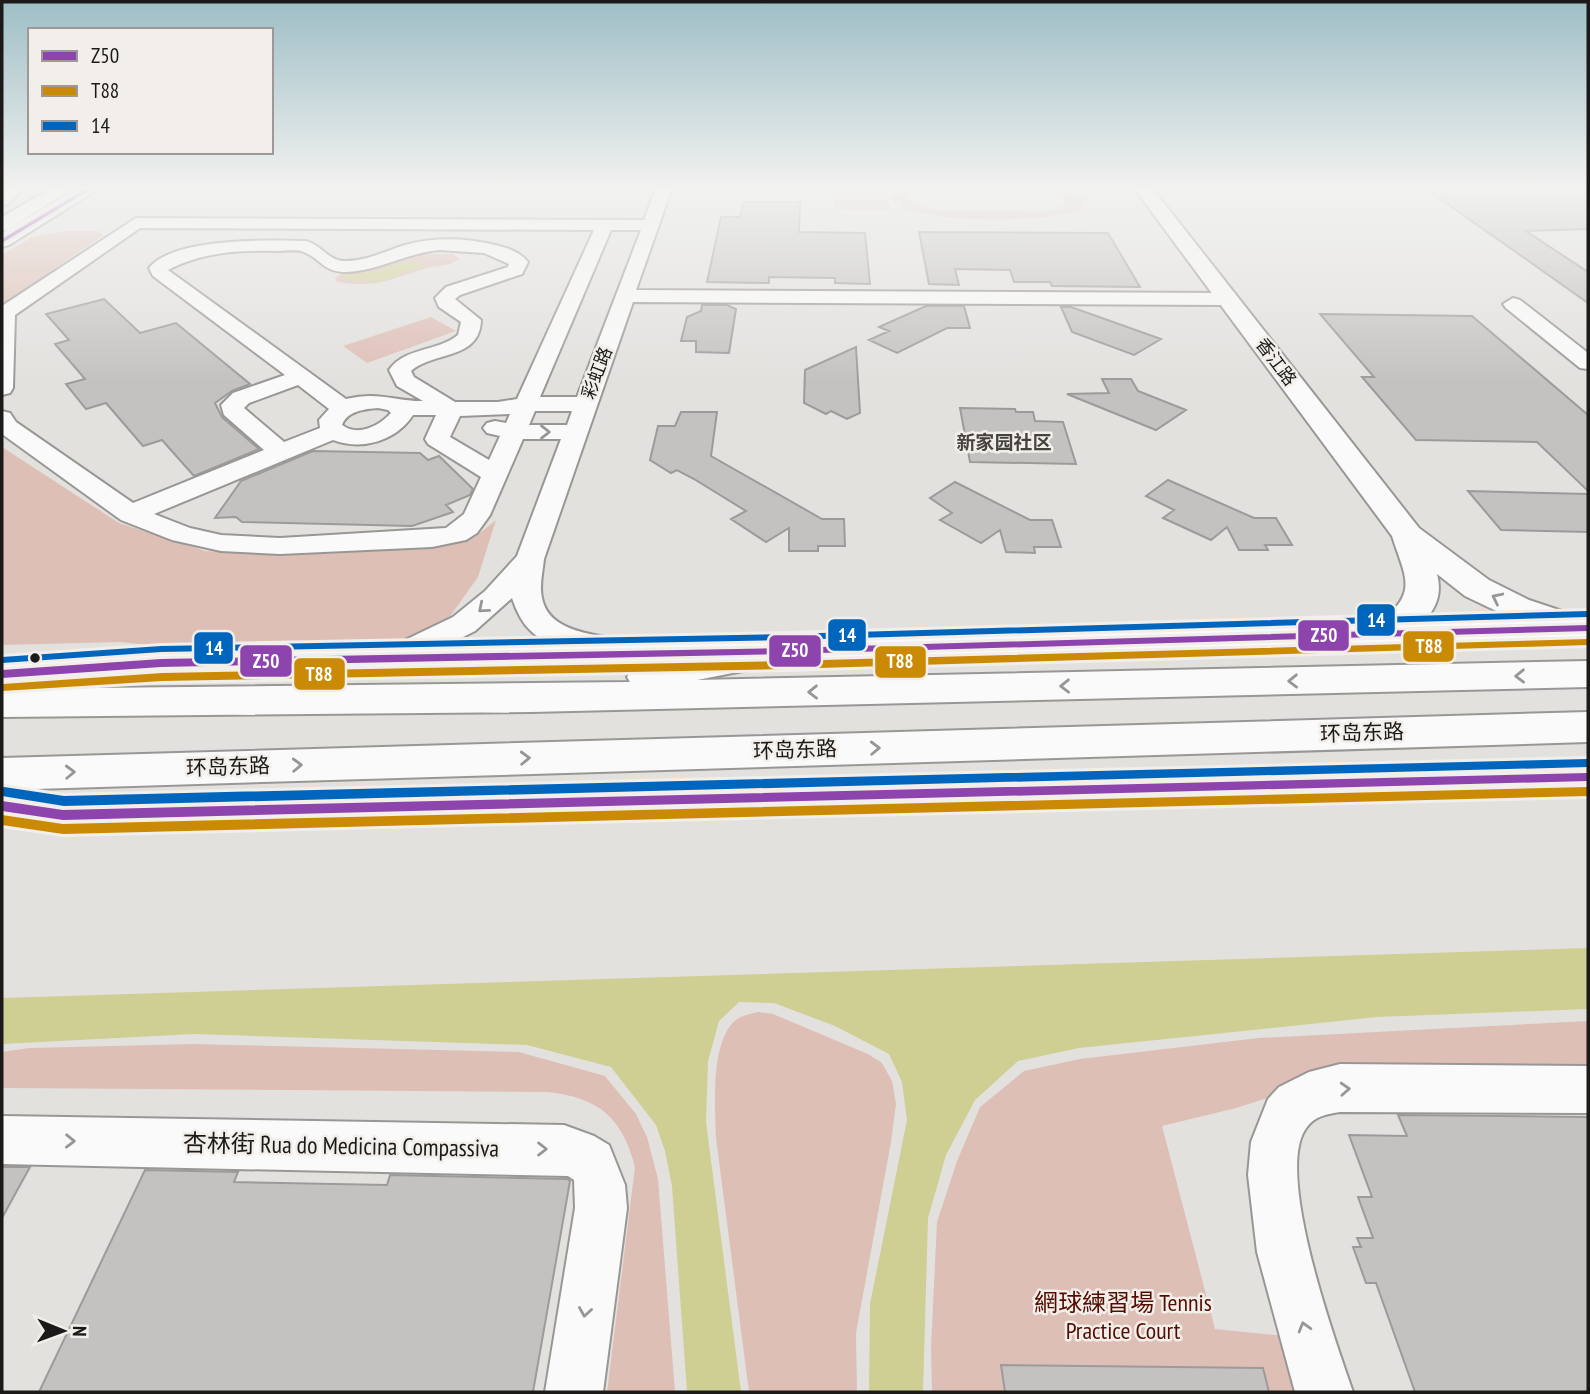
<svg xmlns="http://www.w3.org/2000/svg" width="1590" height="1394" font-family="'PT Sans Narrow','Noto Sans SC',sans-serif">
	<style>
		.green { fill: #debfb6 }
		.water { fill: #cfce93 }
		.building { fill: #c4c2c0; stroke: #9d9b99; stroke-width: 2 }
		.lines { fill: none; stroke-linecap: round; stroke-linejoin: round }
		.minor-casing { stroke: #999795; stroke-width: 4 }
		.secondary-casing { stroke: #999795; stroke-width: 4 }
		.primary-casing { stroke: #999795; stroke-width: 4 }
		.minor { fill: #fbfafa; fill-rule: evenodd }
		.secondary { fill: #fbfafa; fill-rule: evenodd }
		.primary { fill: #fbfafa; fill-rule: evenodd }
		.bus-1-casing { stroke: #f2eee9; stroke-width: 6 }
		.bus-2-casing { stroke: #f2eee9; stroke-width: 6 }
		.bus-3-casing { stroke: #f2eee9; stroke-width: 6 }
		.bus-1 { fill: #8e44ad; fill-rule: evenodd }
		.bus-2 { fill: #cb8a05; fill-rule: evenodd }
		.bus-3 { fill: #0065bd; fill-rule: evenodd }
		.oneway { stroke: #979595 }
		.bus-dot { fill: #1c1a19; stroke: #f2eee9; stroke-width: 2.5 }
		.labels { text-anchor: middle; stroke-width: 5; stroke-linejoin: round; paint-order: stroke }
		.far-street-label { font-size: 18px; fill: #1c1a19; stroke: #f2eee9 }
		.far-neighbourhood-label { font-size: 19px; font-weight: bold; fill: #46433f; stroke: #f2eee9 }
		.street-label { font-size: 21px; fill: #1c1a19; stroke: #f2eee9 }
		.near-street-label { font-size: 24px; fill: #1c1a19; stroke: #f2eee9 }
		.near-park-label { font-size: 24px; fill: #550c00; stroke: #f2eee9 }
		.line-badge { stroke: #f2eee9; stroke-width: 2.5 }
		.badge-label { font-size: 19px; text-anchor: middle; font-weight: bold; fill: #fff }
	</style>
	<rect width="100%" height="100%" fill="#e3e1de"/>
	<path class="green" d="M834,188H887L888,197H834Z
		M898,188H924L910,194L909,200L922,207L939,210L1045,211L1059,208L1066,203L1061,195L1038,188C1056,188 1074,185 1085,201L1081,210C1055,222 900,227 890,196Z
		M834,199H888L890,210L834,209Z
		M66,231H98L104,235L2,305V255L32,237Z
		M420,254H453L459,259C449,267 438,265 427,268C390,279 379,288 337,282L335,278L346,271Z
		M431,317L456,331L367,363L343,346Z
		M2,447L119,523L205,551L252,554L452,543L475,537L496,520L478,577L446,622L388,649H189L120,642L2,645Z
		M758,1012L773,1014L868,1054L882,1063L892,1081L896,1104L891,1142L856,1333L857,1392H749L716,1138C715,1107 711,1052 730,1026C737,1016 747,1015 758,1012Z
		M1588,1021V1076L1458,1077L1308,1085L1236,1108L1162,1126L1215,1329L1284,1336L1305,1392H932L931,1347L937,1222L957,1161L980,1107L1024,1071L1080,1059L1258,1038Z
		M194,1044L519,1052L605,1076L636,1114L647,1137L658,1179L675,1392H607L635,1167C622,1117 599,1098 548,1092L2,1088V1052L29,1048Z"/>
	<path class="water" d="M413,261L423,266L380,282L341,279L345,274L378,271L401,262Z
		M1588,948V1009L1377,1017L1079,1048L1018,1061L975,1100L946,1155L928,1218L923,1392H869L870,1304L907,1120L902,1082L889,1054L835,1026L774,1003L739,1002L719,1021L708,1061L706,1122L741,1392H687L672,1186L665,1151L656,1125L611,1067L527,1045L194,1034L2,1044V998Z"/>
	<path class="building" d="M1425,188H1588V229L1526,231L1588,272V303Z
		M743,202H800L799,232L865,233L870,284L835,283V278L769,277V283L707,282L721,217H740Z
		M919,232L1108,233L1140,287L1052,286L1050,282H1014L1010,270L955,269L959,285L929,284Z
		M104,299L140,333L176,323L250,384L232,391L215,403L222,417L259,449L194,476L162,440L143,446L106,403L86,409L66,384L85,379L55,344L69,340L46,314Z
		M702,305H727L736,309L729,353L696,352V341H681L687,317L701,311Z
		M926,306H964L970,328H947L897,353L869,340L889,331L879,327Z
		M1061,307H1071L1161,339L1134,355L1072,332Z
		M1320,314L1472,316L1588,415V491L1537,442L1416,440L1362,377H1374Z
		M856,347L860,413L847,419L831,411L826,414L804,403L805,370Z
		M1102,379H1131L1138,391L1186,410L1156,430L1067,394L1109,393Z
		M960,408L1015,409L1016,412H1033L1035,421L1063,422L1076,464L970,462Z
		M681,412H717L711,456L822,519H844L845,546H818V551H789V528L766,542L731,519L746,511L694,479L677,470L671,473L650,460L658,426H675Z
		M313,451L420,453L428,460L439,456L473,489L470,495L446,505L453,512L412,526L242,522L236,517L215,518L241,481Z
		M1168,480L1254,518H1276L1292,545H1265L1268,550H1239L1227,527L1211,540L1163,518L1174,510L1146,496Z
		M955,482L1030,520H1052L1061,547H1034L1035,553L1006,552L1000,530L981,543L940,520L952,513L930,498Z
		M1468,491L1588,494V532L1501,530Z
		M1398,1115L1588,1117V1392H1415L1376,1283H1366L1353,1247H1361L1357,1238H1373L1358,1197H1372L1349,1135L1407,1136Z
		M2,1167H30L2,1218Z
		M145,1170L238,1172L234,1182L387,1185L390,1175L567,1179L570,1181L533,1392H39Z
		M1001,1365L1263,1368L1269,1392H1005Z"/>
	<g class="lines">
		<defs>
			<path id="minor" d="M656,188H672L636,290L1228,293L1238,299L1228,305L633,302L544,559C543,571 539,585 542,598C549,634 598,634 625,641L630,649L625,657C599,664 551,651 531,631C522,623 516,610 512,598L475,631L400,669L389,672L378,669L373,661L378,653L453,617L485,591L517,556L561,439H523L490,515L477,533L466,540L432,547L280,554L221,551L172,540L121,520L2,434V411L10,413L16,422L133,503L264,450L224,415L221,405L233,393L285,375L153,276L149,268C174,237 269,240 306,241C320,244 328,260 343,261C365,262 385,251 405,245C435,237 466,238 495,245C508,248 520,252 528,262L522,274L460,295L455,299L481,320C480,360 434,351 411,371L414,377L455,402H498L517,399L594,230L140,228L15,315L13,388L10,393L2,395V306L136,218L644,220ZM611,230H641L577,397H540ZM439,250L484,253L509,264L508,267L446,287L435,298L439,307L461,322L458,335C437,352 405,347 389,370L397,386L423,401C393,401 378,391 346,399L168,270C202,252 239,250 277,251C285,251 297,249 304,252C321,259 323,272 346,272C378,271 407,253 439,250ZM298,385L329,409L319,420L320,428L284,442L244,408L249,403ZM378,408L388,410L391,413C379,426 358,437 342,425C347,411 365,409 378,408ZM535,411H572L567,425H529ZM510,414L506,423L495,421L487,423L483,428L487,433L500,436L489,460L450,437L460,416ZM413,415H436L425,439L428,444L481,477L464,514L446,528L280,538L221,535L190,528L154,514L333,440C362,451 396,441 413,415Z
				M1513,298L1520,300L1588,353V369L1580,368L1506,308L1503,304Z
				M1340,1064L1588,1066V1113L1340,1112C1327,1114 1315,1116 1307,1127C1273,1169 1336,1343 1353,1392H1295L1257,1252L1248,1175L1251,1142L1268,1099L1279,1087L1309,1072Z
				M2,1116L564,1125L594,1136L609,1145L625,1185L627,1208L603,1392H545L575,1208L574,1180L568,1176L2,1164Z"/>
			<path id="secondary" d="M4,188H24L8,204L2,205V191Z
				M78,188H100L9,245L2,247V233Z
				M1134,188H1152L1419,528L1489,580L1529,600L1568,613L1570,617L1588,616V640L786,664L161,676L2,687V661L161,650L786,638L1380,622C1419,592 1405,577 1392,536ZM1437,574L1465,596L1511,618L1425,621C1437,606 1442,593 1437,574Z
				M1588,761V793L63,833L2,823V789L63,797Z"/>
			<path id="primary" d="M52,188H74L9,229L2,231V217Z
				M786,638L799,642L804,651L799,660L697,680L1588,661V687L531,712L2,717V689L630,682L627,677L633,668L646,664Z
				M1588,712V742L2,790V758Z"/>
		</defs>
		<use href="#minor" class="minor-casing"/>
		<use href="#secondary" class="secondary-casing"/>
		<use href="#primary" class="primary-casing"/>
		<use href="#minor" class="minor"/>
		<use href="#secondary" class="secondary"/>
		<use href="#primary" class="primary"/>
		<defs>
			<path id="bus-1" d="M87,188H93L2,243V239Z
				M1588,625V631L786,654L161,667L2,678V670L161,659L786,648Z
				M1588,773V781L63,820L2,811V801L63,810Z"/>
			<path id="bus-2" d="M1588,639V645L786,669L162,681L2,691L3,684L162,673L786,661Z
				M1588,787V796L63,834L2,825V815L63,824Z"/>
			<path id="bus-3" d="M1588,611V617L786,640L161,652L2,663V657L161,646L786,634Z
				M1588,759V767L64,806L2,796V788L4,787L64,796Z"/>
		</defs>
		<use href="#bus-1" class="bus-1-casing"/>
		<use href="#bus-2" class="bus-2-casing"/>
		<use href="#bus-3" class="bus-3-casing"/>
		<use href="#bus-1" class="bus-1"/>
		<use href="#bus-2" class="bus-2"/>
		<use href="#bus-3" class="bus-3"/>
	</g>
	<defs><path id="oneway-chevron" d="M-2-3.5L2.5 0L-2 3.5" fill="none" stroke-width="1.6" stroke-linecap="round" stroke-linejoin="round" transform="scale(1.75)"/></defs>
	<g class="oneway">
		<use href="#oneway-chevron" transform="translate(545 432)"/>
		<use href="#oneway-chevron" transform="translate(1497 598) rotate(-154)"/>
		<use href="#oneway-chevron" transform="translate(483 608) rotate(140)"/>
		<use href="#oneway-chevron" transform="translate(1520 676) rotate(179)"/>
		<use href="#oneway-chevron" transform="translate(1293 681) rotate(179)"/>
		<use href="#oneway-chevron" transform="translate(1065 686) rotate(179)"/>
		<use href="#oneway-chevron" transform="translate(813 692) rotate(179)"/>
		<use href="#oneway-chevron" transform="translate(875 748) rotate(-2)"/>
		<use href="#oneway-chevron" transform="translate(525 758) rotate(-2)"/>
		<use href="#oneway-chevron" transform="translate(297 765) rotate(-2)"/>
		<use href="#oneway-chevron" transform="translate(70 772) rotate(-2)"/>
		<use href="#oneway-chevron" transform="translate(1345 1089) rotate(-3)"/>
		<use href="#oneway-chevron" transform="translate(70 1141) rotate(1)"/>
		<use href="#oneway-chevron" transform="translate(542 1149)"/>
		<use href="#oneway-chevron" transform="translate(585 1312) rotate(99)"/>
		<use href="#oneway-chevron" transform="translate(1304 1327) rotate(-106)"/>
	</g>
	<linearGradient id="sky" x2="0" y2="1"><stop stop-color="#9ebec6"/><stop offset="0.49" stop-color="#f2f2f0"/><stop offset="1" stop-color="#f2f2f0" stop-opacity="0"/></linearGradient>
	<rect width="1590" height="383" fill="url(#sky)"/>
	<circle class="bus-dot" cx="35" cy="658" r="6"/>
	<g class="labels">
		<g class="far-street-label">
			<text transform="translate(1276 362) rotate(53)" y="6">香江路</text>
			<text transform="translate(597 373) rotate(-69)" y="6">彩虹路</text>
		</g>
		<g class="far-neighbourhood-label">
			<text x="1004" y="449">新家园社区</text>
		</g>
		<g class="street-label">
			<text transform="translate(1362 733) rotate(-2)" y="7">环岛东路</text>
			<text transform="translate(795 750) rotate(-2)" y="7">环岛东路</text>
			<text transform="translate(228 767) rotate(-2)" y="7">环岛东路</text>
		</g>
		<g class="near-street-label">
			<text transform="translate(341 1146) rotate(1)" y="8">杏林街 Rua do Medicina Compassiva</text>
		</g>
		<g class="near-park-label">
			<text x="1123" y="1311">網球練習場 Tennis<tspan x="1123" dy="28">Practice Court</tspan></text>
		</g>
	</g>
	<g class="line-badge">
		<rect x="1356" y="603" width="40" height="34" rx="7" fill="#0065bd"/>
		<rect x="827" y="618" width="40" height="34" rx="7" fill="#0065bd"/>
		<rect x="1297" y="619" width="53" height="33" rx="7" fill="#8e44ad"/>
		<rect x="1402" y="630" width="53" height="33" rx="7" fill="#cb8a05"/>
		<rect x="193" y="631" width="41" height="34" rx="7" fill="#0065bd"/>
		<rect x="768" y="634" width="54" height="34" rx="7" fill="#8e44ad"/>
		<rect x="239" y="644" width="54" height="34" rx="7" fill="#8e44ad"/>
		<rect x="874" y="645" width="53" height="34" rx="7" fill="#cb8a05"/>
		<rect x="293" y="657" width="53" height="34" rx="7" fill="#cb8a05"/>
	</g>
	<g class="badge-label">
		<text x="1376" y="627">14</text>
		<text x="847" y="642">14</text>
		<text x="1324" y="642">Z50</text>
		<text x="1429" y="653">T88</text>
		<text x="214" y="655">14</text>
		<text x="795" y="657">Z50</text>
		<text x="266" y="668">Z50</text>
		<text x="900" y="668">T88</text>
		<text x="319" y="681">T88</text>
	</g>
	<rect width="1590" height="1394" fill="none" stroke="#1c1a19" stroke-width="7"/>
	<rect x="28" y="28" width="245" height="126" fill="#f2eee9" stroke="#9c9996" stroke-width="2"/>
	<rect x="42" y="51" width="35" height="10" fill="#8e44ad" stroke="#9c9996" stroke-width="2"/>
	<text x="91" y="63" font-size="21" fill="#1c1a19">Z50</text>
	<rect x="42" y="86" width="35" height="10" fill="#cb8a05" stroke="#9c9996" stroke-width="2"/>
	<text x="91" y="98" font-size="21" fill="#1c1a19">T88</text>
	<rect x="42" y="121" width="35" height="10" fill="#0065bd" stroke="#9c9996" stroke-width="2"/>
	<text x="91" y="133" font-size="21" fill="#1c1a19">14</text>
	<g transform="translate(63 1331) rotate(91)" stroke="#f2eee9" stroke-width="5" paint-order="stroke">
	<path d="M0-5L12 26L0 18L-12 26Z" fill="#1c1a19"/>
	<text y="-10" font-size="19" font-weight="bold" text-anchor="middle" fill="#1c1a19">N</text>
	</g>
</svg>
